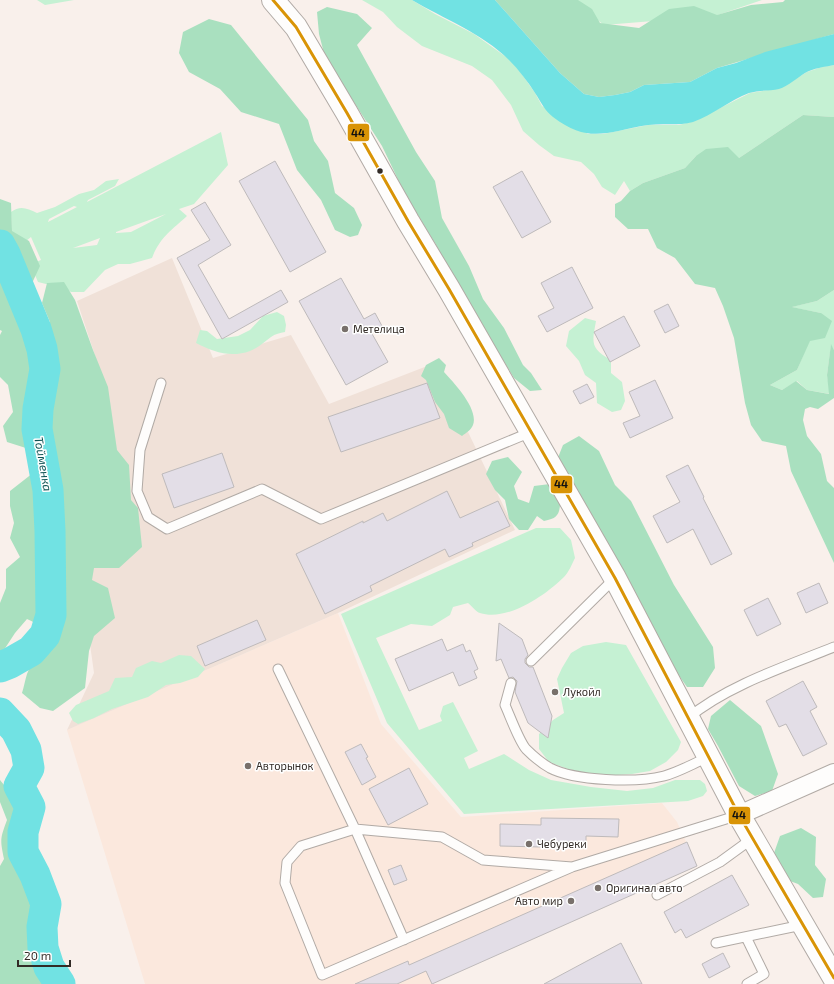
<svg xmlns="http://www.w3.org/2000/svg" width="834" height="984" font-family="'Exo 2',sans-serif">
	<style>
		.built { fill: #fbe8dd }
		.industrial { fill: #f0e1d8 }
		.green { fill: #c5f1d3; fill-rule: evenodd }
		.forest { fill: #a9e0bf }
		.water { fill: #71e2e3 }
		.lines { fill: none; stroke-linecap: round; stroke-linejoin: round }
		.river { stroke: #71e2e3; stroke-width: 31 }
		.building { fill: #e3dee7; stroke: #bebabb }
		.lane-casing { stroke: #b1aaa5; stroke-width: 11 }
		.street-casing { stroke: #b1aaa5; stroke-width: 20 }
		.secondary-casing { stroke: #b1aaa5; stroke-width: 24 }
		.lane { stroke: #fefdfc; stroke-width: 9 }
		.street { stroke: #fefdfc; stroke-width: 18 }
		.secondary { stroke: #fefdfc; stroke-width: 22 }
		.bus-1-casing { stroke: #fff; stroke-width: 6 }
		.bus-1 { stroke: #d99406; stroke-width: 3 }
		.bus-dot { fill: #322b26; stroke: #fff; stroke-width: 1.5 }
		.poi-dot { fill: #78706b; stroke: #fff; stroke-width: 1.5 }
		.labels { text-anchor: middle; stroke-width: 3; stroke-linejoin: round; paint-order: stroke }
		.poi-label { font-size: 11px; fill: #322b26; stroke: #fff; text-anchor: start }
		.water-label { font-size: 12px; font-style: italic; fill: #0e5354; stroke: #fff }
		.line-badge { stroke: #fff; stroke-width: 1.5 }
		.pale-badge-label { font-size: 11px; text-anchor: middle; font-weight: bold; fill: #111 }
	</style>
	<rect width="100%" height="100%" fill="#f9f0eb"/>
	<path class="built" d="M338,613L381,724L461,817L662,803L677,822L697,866L431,984H145L67,730Z"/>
	<path class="industrial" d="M172,258L213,358L291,335L329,404L435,363L515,530L338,613L67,730L94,673L78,558L130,545L109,398L77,301Z"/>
	<path class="green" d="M37,0H74L45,5Z
		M362,0H412L435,14L474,34L509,59L519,70L535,93L542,106L588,134H603L648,125H679L694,121L750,93L780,88L807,72L822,67L834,65V117L803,115L739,158L696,156L685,168L643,183L630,191L624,181L615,195L602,187L594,174L581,162L554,156L539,145L523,131L511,105L492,80L472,66L422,46L397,27L383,12Z
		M571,0H762L715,16L604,25Z
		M221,132L228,165L194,204L179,209L187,216C172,230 160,237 152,258L130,264H118L105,270L84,292H71L59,284H46L38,282L35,275L36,262L41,260L31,237L26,241L12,233L11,212C20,205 27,208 37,213L55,207L79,194L94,190L106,181L119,179L115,186L88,200L87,202ZM74,206L77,207L48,222L49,219ZM166,214L131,232L116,233V232ZM100,238L97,245L73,248Z
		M834,290V350L831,345L827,375L830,394L807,390L797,381L782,390L770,385L797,370L821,313L791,307L817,301Z
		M277,312L284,316L286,325L285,332C280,333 275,334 271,337C264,342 258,348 250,351C231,358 213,352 196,343L200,330L207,331L217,339L238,336L250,330L263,316Z
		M585,318L596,321C592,343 590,348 611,360V373L622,382L625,401L621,410L612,412L597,403L596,383L585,375L579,361L566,346L569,331Z
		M536,528H560L571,540L575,558C572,564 569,572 564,577C546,595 507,622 480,613C476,612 472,606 468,603L453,607L450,615L432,626L411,624L376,638L419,730L442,721L440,716L443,706L453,702L478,751L464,758L469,769L504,754L529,770L551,780L591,787L627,791L653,788L675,780H700L705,784L707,791L703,796L688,801L464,814L387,723L341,614Z
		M606,642L626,645L681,742L678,750L666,762L650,771L632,774L603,776L576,772L549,762L539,749V734L553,720L564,713L557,679L562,668L571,653L583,646Z
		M179,655L191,656L205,669L198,677L180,683L166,685L148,697L112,709L94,718L78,724L73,721L69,713L76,705L109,691L115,678L132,677L136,668L152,661L161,663Z"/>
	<path class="forest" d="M495,0H578L592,9L600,23L639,28L669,9L694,6L717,15L751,5L783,2L785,0H834V34L717,68L690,82L644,85L630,92L615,95L599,97L584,94L560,73Z
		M327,7L357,14L372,28L357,45L416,152L435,181L442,218L469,266L483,299L504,328L523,365L531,373L542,390L530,391L514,378L461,291L435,243L405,194L382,146L325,57L319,34L317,12Z
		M209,19L231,25L308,120L314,141L328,161L335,193L354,208L362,225L358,235L350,237L335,230L321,200L297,170L279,124L241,112L220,89L189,72L179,53L183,32Z
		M803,115L834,117V290L817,301L792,307L821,313L832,321L825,338L810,341L797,370L770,385L782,390L796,381L807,390L829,394L827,375L831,344L834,350V398L818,409L810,407L805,409L803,420L807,436L821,454L827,481L834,488V563L791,471L786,446L762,441L751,425L745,403L734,338L723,306L715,288L695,284L675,258L657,248L648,229H628L615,217V204L621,201L630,191L643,183L685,168L696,156L706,149L728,147L739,158Z
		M0,199L11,203L12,231L29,241L40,266L27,294L32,336H47L50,322L42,303L47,283L64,282L75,300L93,350L108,387L117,450L129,465L131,500L138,508L142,547L119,568H94L92,580L108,588L115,618L94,636L89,651L85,688L53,711L40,708L22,693C24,687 25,680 27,674C35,653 60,633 27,619L15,633L0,656V603L6,588V569L20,557L10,538L14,523L10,506V491L33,473L46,490L47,514L52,520L55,515L52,485L53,464L49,442L29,449L7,442L3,426L13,412L8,385L0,377V335L2,331L0,330Z
		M439,358L446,365L444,372C454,383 479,409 473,425C471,430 466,433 462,436L449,428L444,414L435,402L426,380L421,376L426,365Z
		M579,436L599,451L615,485L631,501L674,585L713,647L715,668L703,687H687L668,660L555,465L563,445Z
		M508,457L522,472L514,486L518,499L529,503L534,486L550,484L561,498C559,513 560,518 544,521L537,516L528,530H519L509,519L505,500L495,490L486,474L492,461Z
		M730,700L761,726L778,774L772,791L755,796L739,786L718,746L708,729L711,716Z
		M0,780L21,806L23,832L30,857L21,873L34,892L40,917L34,943L52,984H0V866L4,859C0,839 0,839 7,820L0,802Z
		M801,828L816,837L815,865L826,879L823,897L813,898L798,884L790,881L778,870L774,853L780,836Z"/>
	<path class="water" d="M412,0H495L560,73L584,94L599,97L615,95L630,92L644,85L690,82L717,68L736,63L765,52L834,34V65C824,67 814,68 805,73C797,78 788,86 779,89C770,91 759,90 749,93C730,100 713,115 693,122C678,126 663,123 648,125C608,131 590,145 553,117C545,111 541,102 535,93C528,82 519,70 509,60C482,33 444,19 412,0Z"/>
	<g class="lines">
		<path class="river" d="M0,245L5,254L36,329L42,349L45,369L38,409L37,429L48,490L50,531L51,615L45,635L31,651L10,663L0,667
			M0,713L16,730L26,750L29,768L19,786L30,807L23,832V852L35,875L46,904L42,927L43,948L49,967L60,984"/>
	</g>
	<path class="building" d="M275,161L326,252L290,272L239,181Z
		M522,171L551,222L522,238L493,187Z
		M205,202L231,245L198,265L229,319L281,290L288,302L222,339L177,258L210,240L191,210Z
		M572,267L593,308L547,332L538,316L554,308L541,283Z
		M341,278L364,319L375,313L382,326L371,332L388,362L346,385L299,301Z
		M668,304L679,326L665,333L654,311Z
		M624,316L640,346L610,362L594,332Z
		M655,380L673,418L630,438L623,423L640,416L629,392Z
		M427,383L440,418L341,452L328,417Z
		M587,384L594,397L580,404L573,391Z
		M222,453L234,487L174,508L162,474Z
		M688,465L704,497L703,498L732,554L711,565L693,529L667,543L653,516L680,502L666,476Z
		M447,491L460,518L498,501L510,526L472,543L473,546L449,557L445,549L370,586L372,591L325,614L296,554L363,521V523L383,513L387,521Z
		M819,583L828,603L806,613L797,593Z
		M768,598L781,624L757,636L744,610Z
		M257,620L266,640L205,666L197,646Z
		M499,623L522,639L528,655L525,659V663L529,667H533L552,716L548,738L528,723L515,692L517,681L513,677L509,678L501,659L496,661Z
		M442,639L447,651L463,644L466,652L470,650L478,669L474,671L477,678L459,686L453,672L409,691L395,659Z
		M803,681L817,707L810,711L827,744L803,756L786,724L779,727L766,701Z
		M361,744L368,757L366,758L376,777L362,785L345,752Z
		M409,768L428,804L388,825L369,789Z
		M541,818L619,819L618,837L586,836V842L541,841V847L500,846V824L541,825Z
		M687,842L697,866L432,984L426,971L397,984H355L408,961L409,965Z
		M401,865L407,880L394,885L388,870Z
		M732,875L749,905L686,938L681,929L675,933L664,912Z
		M621,943L642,984H544L587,961Z
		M723,953L730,967L709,978L702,964Z"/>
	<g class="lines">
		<defs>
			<path id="lane" d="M161,383L140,450L137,491L148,517L167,529L262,489L321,519L531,432
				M531,661L615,578
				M278,669L355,829L404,940
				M511,683L505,705C510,716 519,741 526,749C533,756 541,763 550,768C575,781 636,783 664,776C679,772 694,763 709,757
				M688,718C728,685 787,666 834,647
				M572,867L322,975L285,883L287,862L301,846L355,829L442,837L483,860L572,867L739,815
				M657,895L720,862L753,838
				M746,937L764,974L747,984
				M716,943L802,925"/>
			<path id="street" d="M739,815L834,773"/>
			<path id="secondary" d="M273,0L296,27L347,113L408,221L449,289L615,578L739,815L834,978"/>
		</defs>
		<use href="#lane" class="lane-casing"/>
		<use href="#street" class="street-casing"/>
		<use href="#secondary" class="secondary-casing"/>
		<use href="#lane" class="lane"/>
		<use href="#street" class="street"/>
		<use href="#secondary" class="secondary"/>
		<defs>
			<path id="bus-1" d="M273,0L296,27L347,113L408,221L449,289L615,578L739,815L834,978"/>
		</defs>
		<use href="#bus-1" class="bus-1-casing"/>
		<use href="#bus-1" class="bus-1"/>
	</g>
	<circle class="bus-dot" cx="380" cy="171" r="3.5"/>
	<g class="poi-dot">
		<circle cx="345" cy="329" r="4"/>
		<circle cx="555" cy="692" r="4"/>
		<circle cx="248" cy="766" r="4"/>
		<circle cx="529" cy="844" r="4"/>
		<circle cx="598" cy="888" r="4"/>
		<circle cx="571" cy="901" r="4"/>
	</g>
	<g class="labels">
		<g class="poi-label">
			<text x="353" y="333">Метелица</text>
			<text x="563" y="696">Лукойл</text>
			<text x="256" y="770">Авторынок</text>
			<text x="537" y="848">Чебуреки</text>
			<text x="606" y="892">Оригинал авто</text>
			<text x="563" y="905" text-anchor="end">Авто мир</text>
		</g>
		<g class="water-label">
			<text transform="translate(43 464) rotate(80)" y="4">Тойменка</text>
		</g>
	</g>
	<g class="line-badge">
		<rect x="347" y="123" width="23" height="19" rx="4" fill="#d99406"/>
		<rect x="550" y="475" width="23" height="19" rx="4" fill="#d99406"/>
		<rect x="728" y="806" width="23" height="19" rx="4" fill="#d99406"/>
	</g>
	<g class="pale-badge-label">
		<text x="358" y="137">44</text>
		<text x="561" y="488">44</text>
		<text x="739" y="819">44</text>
	</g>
	<path d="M18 960v6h52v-6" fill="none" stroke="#322b26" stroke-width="2"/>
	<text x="24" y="960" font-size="12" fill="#322b26" stroke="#ffffff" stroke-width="3" paint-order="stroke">20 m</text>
</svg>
